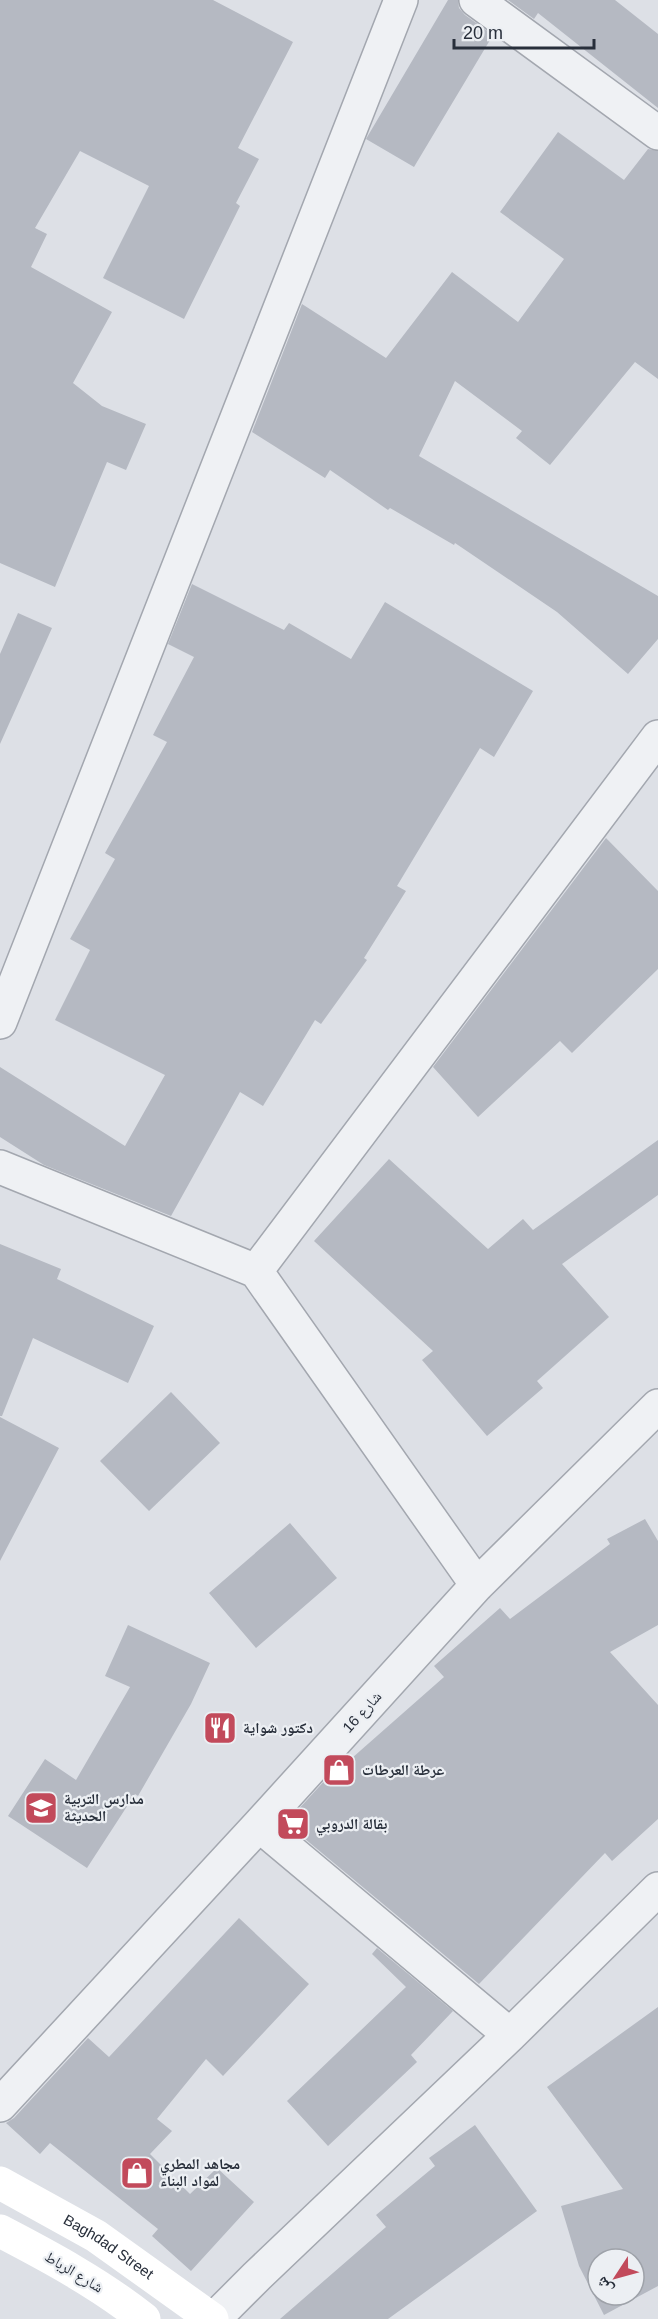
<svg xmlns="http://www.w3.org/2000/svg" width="658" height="2319" font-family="Arial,'Noto Naskh Arabic',sans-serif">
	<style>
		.building { fill: #b5b9c2; fill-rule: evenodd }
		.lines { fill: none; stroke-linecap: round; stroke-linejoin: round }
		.street-casing { stroke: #a3a7af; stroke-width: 36 }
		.street { stroke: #eff1f4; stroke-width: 33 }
		.secondary { stroke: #fff; stroke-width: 33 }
		.labels { text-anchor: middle; stroke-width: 4.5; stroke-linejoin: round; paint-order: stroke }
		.street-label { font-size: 15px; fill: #282f3b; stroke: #eceff3 }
		.poi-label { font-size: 15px; font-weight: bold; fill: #282f3b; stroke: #eceff3; text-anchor: start }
	</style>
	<rect width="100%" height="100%" fill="#dde0e6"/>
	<path class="building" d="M0,0H213L293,42L238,148L259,159L236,203L240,206L184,319L103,278L149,186L80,151L35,228L47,234L31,267L112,312L73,383L102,406L146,424L126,470L107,462L55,587L0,563Z
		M448,0H458L459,8L465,15L493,35L414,167L366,139Z
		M508,0H615L658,34V108L538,13L534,19Z
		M558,132L624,180L648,149L658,151V379L635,362L550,465L516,438L522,431L455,381L419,456L658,596V639L628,674L557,612L455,543L454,545L390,508L388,510L330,470L325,478L252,432L302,304L386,358L452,272L518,322L564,259L500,212Z
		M192,584L284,630L289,623L351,659L385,602L533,691L494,757L480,748L397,886L406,891L364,958L367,960L321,1024L315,1020L263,1106L240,1092L171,1216L44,1165L0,1137V1067L125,1146L165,1075L55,1020L90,950L70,939L115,859L105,853L167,742L153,735L194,657L168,644Z
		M18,613L52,628L0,744V654Z
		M606,838L658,891V969L572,1053L560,1041L478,1117L433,1067Z
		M658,1140V1195L562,1264L609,1317L537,1381L543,1388L487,1436L422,1360L433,1351L314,1241L389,1159L488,1249L523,1219L533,1230Z
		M0,1244L61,1269L57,1279L154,1326L128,1383L33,1338L2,1416H0Z
		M171,1392L220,1443L149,1511L100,1461Z
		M0,1417L59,1448L0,1561Z
		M645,1519L658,1541V1625L610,1652L658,1705V1819L612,1861L605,1853L479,1984L286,1823L348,1755L352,1758L444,1677L434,1666L500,1608L510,1619L610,1544L607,1539Z
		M290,1523L337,1578L256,1648L209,1593Z
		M128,1625L210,1663L191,1704L138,1796L135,1794L87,1868L8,1816L45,1759L76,1780L130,1687L105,1676Z
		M239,1918L309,1984L223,2076L206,2059L157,2119L172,2131L150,2154L190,2194L217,2168L254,2202L191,2271L152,2236L158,2229L50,2143L40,2154L6,2123L14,2118L88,2038L109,2057Z
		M377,1948L453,2011L411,2055L417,2062L328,2146L287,2101L406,1987L372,1954Z
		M658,2007V2286L604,2315L579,2266L561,2206L623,2189L547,2087ZM598,2259H634V2295H598Z
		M475,2125L537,2211L388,2319H280L386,2227L376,2215L435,2166L429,2158Z"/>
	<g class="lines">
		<defs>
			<path id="street" d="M476,0L658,133
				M0,1022L401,0
				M0,1167L256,1271L477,1585
				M256,1271L658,737
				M259,1825L510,2035
				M0,2105L259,1825L477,1585L658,1406
				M214,2319L257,2276L510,2035L658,1889"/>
		</defs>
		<use href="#street" class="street-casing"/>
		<use href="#street" class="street"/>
		<g class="secondary">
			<path id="s1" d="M0,2183L96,2236L212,2319"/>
			<path d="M0,2231C50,2257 100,2284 144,2319"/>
		</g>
	</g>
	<defs>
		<symbol id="restaurant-square" viewBox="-11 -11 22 22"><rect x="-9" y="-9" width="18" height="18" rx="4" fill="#c24a5b" stroke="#eceff3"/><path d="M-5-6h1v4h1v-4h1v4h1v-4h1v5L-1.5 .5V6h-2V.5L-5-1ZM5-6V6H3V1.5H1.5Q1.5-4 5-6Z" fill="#fff"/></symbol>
		<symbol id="shop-square" viewBox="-11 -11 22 22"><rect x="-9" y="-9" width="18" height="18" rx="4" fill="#c24a5b" stroke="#eceff3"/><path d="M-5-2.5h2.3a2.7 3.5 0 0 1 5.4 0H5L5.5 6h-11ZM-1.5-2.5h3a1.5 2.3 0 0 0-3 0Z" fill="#fff"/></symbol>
		<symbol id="school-square" viewBox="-11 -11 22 22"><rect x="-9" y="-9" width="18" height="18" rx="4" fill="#c24a5b" stroke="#eceff3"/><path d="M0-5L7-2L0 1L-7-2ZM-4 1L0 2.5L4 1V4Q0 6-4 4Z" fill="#fff"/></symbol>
		<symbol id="supermarket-square" viewBox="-11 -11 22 22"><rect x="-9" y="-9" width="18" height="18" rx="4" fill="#c24a5b" stroke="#eceff3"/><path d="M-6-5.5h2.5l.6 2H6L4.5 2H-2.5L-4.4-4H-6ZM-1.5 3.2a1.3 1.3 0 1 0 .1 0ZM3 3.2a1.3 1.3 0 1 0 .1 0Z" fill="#fff"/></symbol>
	</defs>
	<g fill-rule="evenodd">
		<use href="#restaurant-square" x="201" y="1709" width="38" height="38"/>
		<use href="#shop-square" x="320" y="1751" width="38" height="38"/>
		<use href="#school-square" x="22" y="1789" width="38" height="38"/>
		<use href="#supermarket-square" x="274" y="1805" width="38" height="38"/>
		<use href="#shop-square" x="118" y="2154" width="38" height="38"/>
	</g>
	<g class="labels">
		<g class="street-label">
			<text transform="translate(362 1712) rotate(-48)" y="5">شارع 16</text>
			<text dy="5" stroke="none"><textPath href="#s1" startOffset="126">Baghdad Street</textPath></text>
			<text transform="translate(74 2272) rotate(31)" y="5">شارع الرباط</text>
		</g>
		<g class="poi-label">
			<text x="243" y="1733">دكتور شواية</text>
			<text x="362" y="1775">عرطة العرطات</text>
			<text x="64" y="1804">مدارس التربية<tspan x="64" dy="17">الحديثة</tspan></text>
			<text x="316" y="1829">بقالة الدروبي</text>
			<text x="160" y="2169">مجاهد المطري<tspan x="160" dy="17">لمواد البناء</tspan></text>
		</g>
	</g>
	<g transform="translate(616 2277) rotate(234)"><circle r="28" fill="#eceff3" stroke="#9ea2a9" stroke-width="1.5"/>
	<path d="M0-4.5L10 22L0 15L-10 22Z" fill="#c24a5b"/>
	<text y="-9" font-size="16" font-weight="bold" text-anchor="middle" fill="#282f3b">ش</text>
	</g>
	<path d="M454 39v9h140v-9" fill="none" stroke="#282f3b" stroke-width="3"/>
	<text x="463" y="39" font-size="18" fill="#282f3b" stroke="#eceff3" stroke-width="4.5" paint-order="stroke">20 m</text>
</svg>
